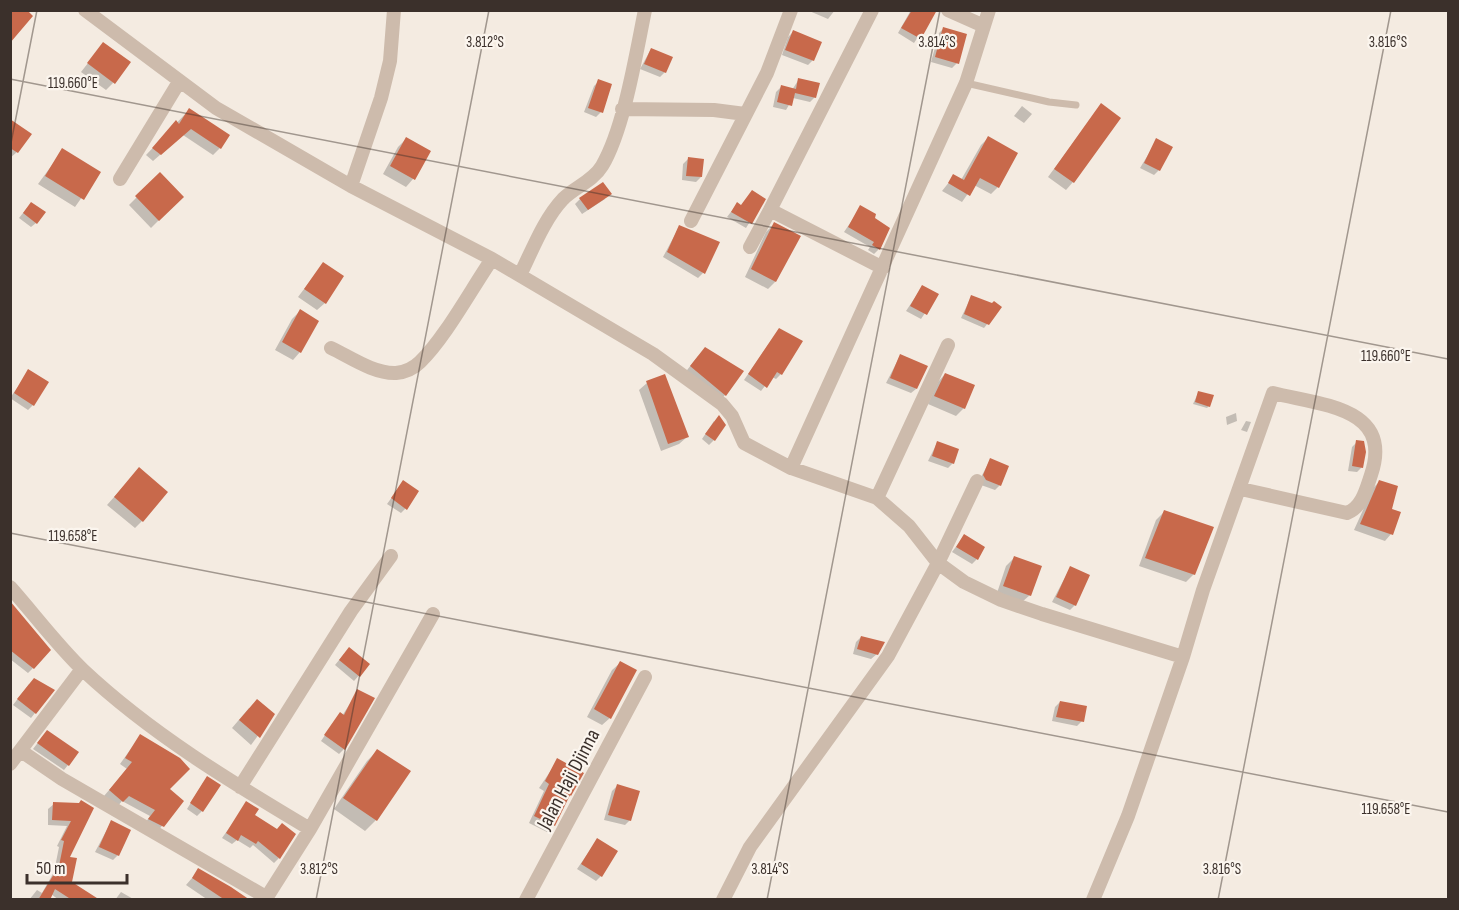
<svg xmlns="http://www.w3.org/2000/svg" width="1459" height="910" font-family="'Sofia Sans Condensed',sans-serif">
	<style>
		.shadow { fill: #0003 }
		.building { fill: #c8694b }
		.lines { fill: none; stroke-linecap: round; stroke-linejoin: round }
		.service { stroke: #cdbbac; stroke-width: 7 }
		.minor { stroke: #cdbbac; stroke-width: 14 }
		.ticks { fill: none; stroke: #3b302b; stroke-width: 1.5; stroke-opacity: 0.45 }
		.labels { text-anchor: middle; stroke-width: 4.5; stroke-linejoin: round; paint-order: stroke }
		.street-label { font-size: 21px; fill: #3b302b; stroke: #fbf5ee }
		.ticks-label { font-size: 15px; text-anchor: middle; fill: #3b302b; stroke: #fbf5ee; stroke-width: 4.5; stroke-linejoin: round; paint-order: stroke }
	</style>
	<rect width="100%" height="100%" fill="#f4ebe1"/>
	<path class="shadow" d="M807,10H835L828,19Z
		M911,10L934,13L914,43L898,33Z
		M944,28L957,63L952,68L931,62L939,33Z
		M793,32L813,60L808,65L782,55L788,37Z
		M103,44L113,83L106,90L81,72Z
		M651,49L665,72L660,77L640,69Z
		M799,79L815,97L810,102L793,98L786,110L773,107L776,92L781,87L792,90Z
		M599,81L601,112L596,117L584,112L594,86Z
		M1101,105L1073,182L1066,190L1048,177Z
		M1022,106L1032,114L1024,123L1014,116Z
		M189,110L220,148L213,155L183,135L153,161L146,155Z
		M10,121L17,152L10,158Z
		M988,138L998,187L991,194L974,185L962,202L942,191L954,176L961,180L981,145Z
		M406,139L413,179L406,187L383,174L398,147Z
		M1157,140L1159,170L1154,175L1140,168Z
		M63,150L99,173L75,207L38,184Z
		M688,159L701,177L696,182L682,180L683,164Z
		M160,174L182,197L151,228L129,205Z
		M580,199H605L582,214L575,204Z
		M764,199L746,228L727,217L737,204L741,206Z
		M861,207L879,249L874,254L868,250L870,247L844,232Z
		M27,208L36,223L31,227L19,218Z
		M774,224L775,282L768,289L745,277L766,232Z
		M679,227L703,273L698,278L663,257Z
		M323,264L325,303L317,310L298,297Z
		M922,287L937,295L921,319L906,311Z
		M971,297L1000,308L984,328L961,318Z
		M300,311V352L293,360L275,350L292,319Z
		M768,345L781,374L776,379L772,377L761,391L744,380Z
		M698,356L725,395L719,402L684,374Z
		M900,356L916,389L911,393L886,383Z
		M29,371L33,405L28,410L10,398Z
		M945,374L964,408L956,416L928,404L938,382Z
		M647,383L687,437L679,444L661,451L639,390Z
		M1198,393L1209,406L1207,408L1193,404Z
		M1236,413L1237,421L1227,425L1226,417Z
		M714,421V440L709,445L702,439Z
		M1246,421L1251,422L1247,432L1241,430Z
		M1357,442L1362,467L1357,472L1348,471L1352,447Z
		M937,443L953,463L948,468L928,461Z
		M990,460L1000,485L995,490L981,485L979,481Z
		M139,469L142,521L135,528L107,505Z
		M403,482L405,509L401,513L387,504Z
		M1379,482L1390,509L1391,534L1385,541L1354,530L1373,488Z
		M1164,512L1194,574L1186,582L1139,566L1156,520Z
		M964,536L977,559L972,564L952,552Z
		M1014,558L1030,595L1022,602L997,593L1006,566Z
		M1070,568L1075,605L1070,610L1052,602Z
		M10,604L33,668L28,673L10,659Z
		M861,637L877,654L871,659L853,654L856,642Z
		M344,654L368,665L354,681L335,665Z
		M620,663L610,718L602,725L587,717L612,670Z
		M29,684L35,713L31,718L13,705Z
		M358,691L344,749L339,754L321,741L336,719L342,716Z
		M1060,702L1082,721L1077,726L1052,721L1055,707Z
		M249,708L273,715L251,745L232,728Z
		M43,736L68,765L64,770L33,749Z
		M140,736L167,790L182,801L157,832L144,825L150,816L122,801L117,807L104,796L127,769L120,764Z
		M377,751L408,772L376,820L365,831L334,809L367,761Z
		M558,760L570,795L554,825L547,832L529,823L544,791L539,788Z
		M203,783L202,811L197,816L187,809Z
		M617,786L630,820L625,825L604,820L612,791Z
		M247,803L279,858L274,863L253,845L250,848L237,840L232,844L222,838Z
		M54,804L79,805L68,858L71,882L97,900H59L51,894L48,900H29L37,890L42,893L54,872L59,847L57,846L67,826L48,825V809Z
		M111,822L118,855L113,860L95,852Z
		M597,840L601,876L596,881L577,869Z
		M199,870L247,900H208L186,885Z
		M121,892L135,900H115Z"/>
	<path class="building" d="M13,10H27L33,16L10,43V14Z
		M912,10H937L921,39L901,28Z
		M943,27L967,34L959,64L935,57Z
		M793,30L822,42L814,61L785,50Z
		M103,42L131,62L115,84L87,63Z
		M651,48L673,57L666,73L644,64Z
		M798,78L820,83L816,98L795,93L792,106L777,102L781,85L796,89Z
		M598,79L612,84L603,113L588,108Z
		M1101,103L1121,118L1074,183L1054,169Z
		M189,108L230,135L221,149L191,129L161,155L152,148L176,120L179,124Z
		M10,119L32,134L18,153L10,148Z
		M988,136L1018,153L999,188L980,178L970,196L948,183L953,174L964,180Z
		M406,137L431,151L415,180L390,166Z
		M1156,138L1173,147L1160,171L1144,163Z
		M62,148L101,172L84,200L45,176Z
		M688,157L704,159L702,177L686,176Z
		M160,172L184,197L159,221L135,196Z
		M603,182L612,194L588,210L579,198Z
		M752,190L766,199L752,224L731,212L737,202L741,205Z
		M31,202L46,212L37,224L23,213Z
		M860,205L876,214L875,218L890,228L880,250L872,245L874,242L848,227Z
		M774,222L801,236L776,282L751,269Z
		M679,225L720,242L705,274L667,252Z
		M323,262L344,276L326,304L304,289Z
		M922,285L939,294L927,315L910,306Z
		M971,295L992,303L994,301L1002,307L989,325L964,314Z
		M300,309L319,321L301,353L282,342Z
		M779,328L803,341L782,375L777,372L767,388L748,374Z
		M705,347L744,371L726,396L690,366Z
		M900,354L928,366L917,389L890,378Z
		M28,369L49,382L34,406L14,393Z
		M945,373L975,385L965,409L934,396Z
		M665,374L689,437L668,444L646,381Z
		M1198,391L1214,395L1210,407L1195,402Z
		M719,415L726,425L715,441L705,434Z
		M1356,440L1364,441L1366,452L1363,468L1352,466Z
		M937,441L959,449L954,464L932,456Z
		M990,458L1009,466L1001,486L986,480L983,475Z
		M139,467L168,492L143,522L114,497Z
		M403,480L419,491L407,510L391,498Z
		M1379,480L1398,486L1392,509L1401,512L1393,535L1360,524Z
		M1164,510L1214,527L1195,575L1145,558Z
		M964,534L985,547L978,560L956,547Z
		M1014,556L1042,566L1031,596L1003,586Z
		M1070,566L1090,575L1076,606L1056,597Z
		M10,601L51,650L34,669L10,650Z
		M861,636L885,642L878,655L857,649Z
		M349,647L370,664L360,677L339,660Z
		M620,661L637,670L611,719L594,709Z
		M34,678L55,690L36,714L17,699Z
		M357,689L375,698L345,750L324,735L340,712L344,715Z
		M257,699L275,714L260,738L239,720Z
		M1060,701L1087,706L1084,722L1056,717Z
		M47,730L79,752L69,766L37,743Z
		M140,734L180,758L190,769L170,789L184,801L164,827L148,819L155,810L129,796L123,802L109,790L132,762L125,758Z
		M377,749L411,771L377,821L343,798Z
		M557,758L584,773L571,796L570,795L555,826L534,816L549,784L545,781Z
		M207,776L221,785L203,812L190,803Z
		M617,784L640,791L631,821L608,815Z
		M81,800L94,808L70,857L77,858L72,882L100,900H72L55,889L50,900H38L59,866L64,841L61,840L71,821L52,820L53,802L79,803Z
		M246,801L259,809L255,815L277,829L282,823L296,834L280,859L258,841L256,844L241,835L238,841L226,833Z
		M111,820L131,830L119,856L99,847Z
		M597,838L618,851L602,877L581,864Z
		M198,868L231,887L250,900H225L192,878Z"/>
	<g class="lines">
		<path class="service" d="M966,83L1049,102L1076,105"/>
		<path class="minor" d="M85,10L216,108L351,186
			M394,10L390,61L381,98L351,186L492,259L653,354L722,404L732,416L744,443L791,468
			M872,10L770,210L883,268
			M948,10L984,26
			M989,10L966,83L791,468L877,498L909,526L938,563L964,582L1001,600L1042,614L1183,657L1128,816L1093,900
			M622,109L714,110L745,114
			M120,179L179,82
			M691,221L767,73L791,10
			M750,247L770,210
			M520,275C532,251 544,219 563,199C575,187 593,181 602,166C624,129 636,54 645,10
			M331,348C350,357 374,374 396,373C406,372 413,369 420,362C445,338 472,288 492,259
			M877,498L948,345
			M10,587C34,614 57,645 83,670C150,733 231,782 310,829L265,900
			M1183,657L1203,590L1273,393C1320,405 1394,407 1371,475C1366,490 1362,507 1347,513L1241,489
			M21,751L62,779L266,897
			M10,764L82,669
			M240,787L351,611L391,556
			M310,829L433,614
			M526,900L645,677
			M723,900L750,847L888,656L938,563L977,481"/>
	</g>
	<path class="ticks" d="M10,79L1448,359M10,148L37,10M10,533L1448,812M316,900L489,10M767,900L940,10M1218,900L1391,10"/>
	<g class="labels">
		<g class="street-label">
			<text transform="translate(568 779) rotate(-62)" y="7">Jalan Haji Djinna</text>
		</g>
	</g>
	<g class="ticks-label">
		<text x="485" y="47">3.812°S</text>
		<text x="937" y="47">3.814°S</text>
		<text x="1388" y="47">3.816°S</text>
		<text x="73" y="88">119.660°E</text>
		<text x="1386" y="361">119.660°E</text>
		<text x="73" y="541">119.658°E</text>
		<text x="1386" y="814">119.658°E</text>
		<text x="319" y="874">3.812°S</text>
		<text x="770" y="874">3.814°S</text>
		<text x="1222" y="874">3.816°S</text>
	</g>
	<rect width="1459" height="910" fill="none" stroke="#3b302b" stroke-width="24"/>
	<path d="M27 874v9h100v-9" fill="none" stroke="#3b302b" stroke-width="3"/>
	<text x="36" y="874" font-size="18" fill="#3b302b" stroke="#fbf5ee" stroke-width="4.5" paint-order="stroke">50 m</text>
</svg>
